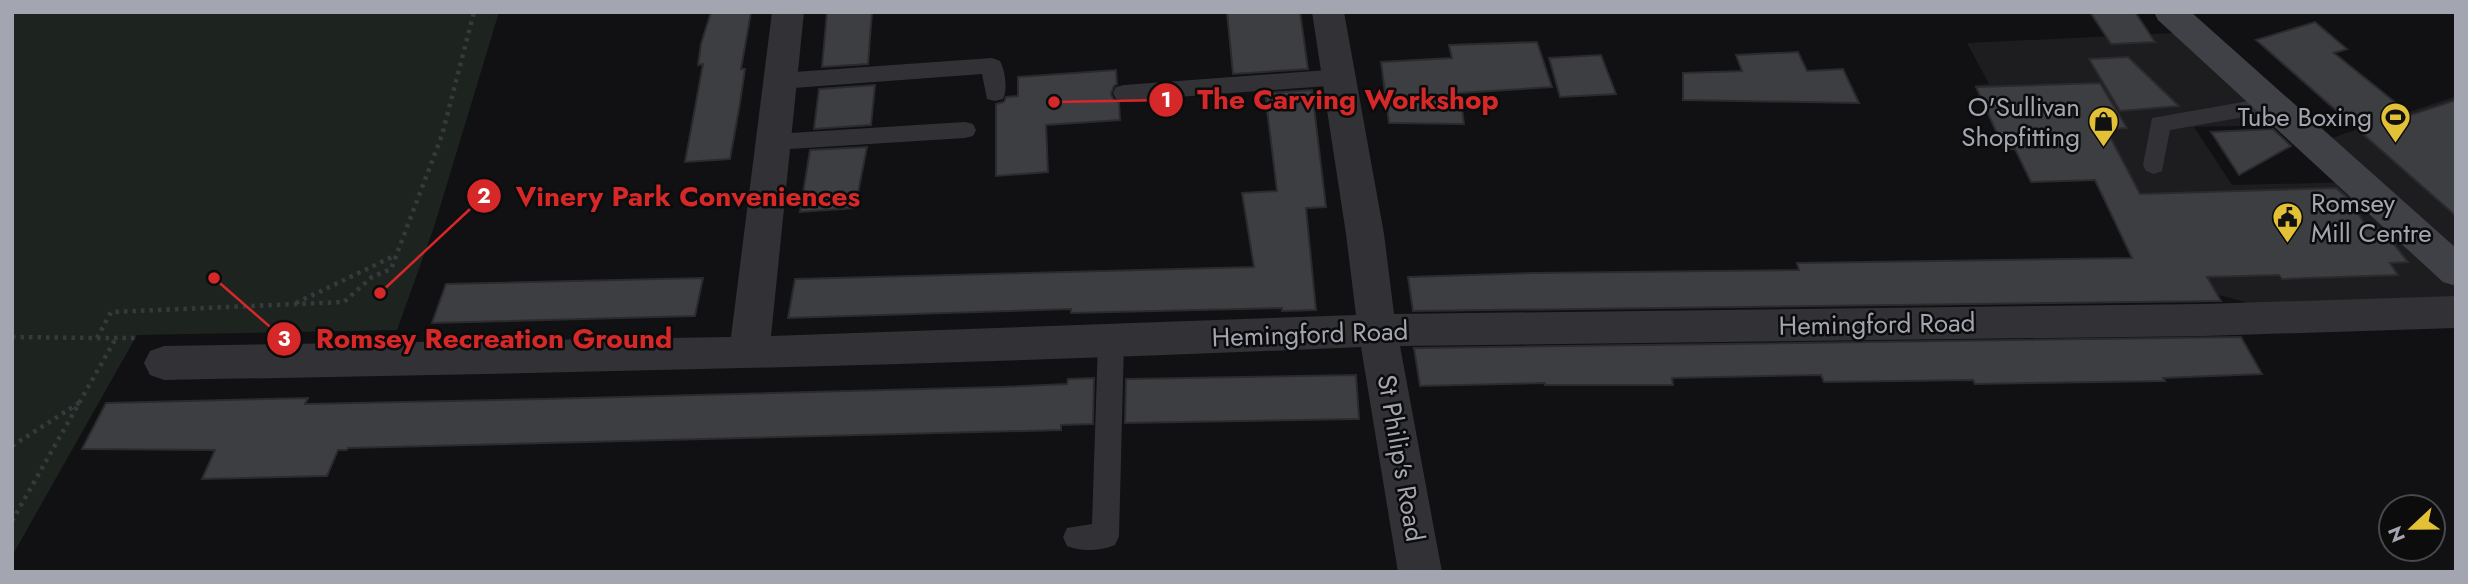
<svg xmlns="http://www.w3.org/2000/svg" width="2468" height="584" font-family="Jost,sans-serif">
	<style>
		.built { fill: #1d1d1f }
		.green { fill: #1d241f }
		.building { fill: #3d3e42; stroke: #2b2b2e; stroke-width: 2 }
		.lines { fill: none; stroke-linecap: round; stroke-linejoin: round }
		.path { stroke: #38393d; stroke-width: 4.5; stroke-dasharray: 3.5 5; stroke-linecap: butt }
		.lane { fill: #323236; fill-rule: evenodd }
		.street { fill: #323236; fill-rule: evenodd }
		.secondary { fill: #404146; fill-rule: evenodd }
		.labels { text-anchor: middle; stroke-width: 5; stroke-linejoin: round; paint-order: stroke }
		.poi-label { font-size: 26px; fill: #a3a5b1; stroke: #0c0c0d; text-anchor: end }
		.street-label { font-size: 26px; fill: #a3a5b1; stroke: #0c0c0d }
		.leader { fill: none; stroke: #d62828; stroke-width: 2.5 }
		.callout-dot { fill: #d62828; stroke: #0c0c0d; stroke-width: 2.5 }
		.mark-label { font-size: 21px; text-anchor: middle; font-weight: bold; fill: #fff }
		.callout-label { font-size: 28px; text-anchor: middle; font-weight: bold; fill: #d62828; stroke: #0c0c0d; stroke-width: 5; stroke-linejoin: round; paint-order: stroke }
	</style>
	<rect width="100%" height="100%" fill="#111012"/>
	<path class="built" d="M2175,33L2276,125L2194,127L2232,185L2354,182L2314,144L2456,96V312L2310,319L2192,288L2145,203H2105L2071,133L1997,134L1975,85L1989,84L1967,43Z"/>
	<path class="green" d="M12,12H499L434,227L397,330L137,335L12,556Z"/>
	<path class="building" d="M711,12H751L741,69H745L740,103L730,159L685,162L703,64L698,65L701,44Z
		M827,12H872L868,64L822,67Z
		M1227,12H1300L1308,69L1233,74Z
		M2090,12H2135L2155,42L2111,44Z
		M2315,22L2347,49L2334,53L2411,115L2456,100V216L2256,40Z
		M1537,42L1552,87L1460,93L1464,124L1389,123L1381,62L1452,58L1449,45Z
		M1798,52L1807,71L1843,69L1859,103L1683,100V73L1742,71L1736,55Z
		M1601,55L1616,94L1560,97L1549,58Z
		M2128,57L2179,106L2120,111L2089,59Z
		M1116,70L1117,84L1114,86L1111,94L1114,100L1119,102L1120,120L1046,125L1048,172L996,176V104L1004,102L1006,97L1018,96V77Z
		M2100,83L2127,128L2106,129L2140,194L2336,188L2349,199L2368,229H2382L2408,262L2390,263L2398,275L2282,279L2279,275L2207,277L2221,301L1413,311L1408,277L1532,273L1799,270L1797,263L2132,258L2095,180L2031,182L2015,149H2004L1976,87Z
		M875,85L871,125L814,129L819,89Z
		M1312,90L1326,207L1306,208L1316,310L1282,311V308L1071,313V309L788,318L795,279L1254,267L1242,193L1277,191L1265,93Z
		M2273,129L2291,146L2239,175L2211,132Z
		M867,147L855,208L800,212L810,150Z
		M703,278L695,316L432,323L446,284Z
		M2241,337L2262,374L2163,378L2165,381L1975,384L1973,380L1824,382L1821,375L1672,378L1673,385H1545V383L1420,386L1414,348Z
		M1356,375L1359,419L1125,423L1126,379Z
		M1094,378L1093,424L1061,425V430L348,448L347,450H338L327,476L202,479L215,450L82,449L106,403L308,398L305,404L544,399L998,387L1067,384L1068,379Z"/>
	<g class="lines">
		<path class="path" d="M296,303L394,256
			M12,337L97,338L111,312L344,302L372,277L391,269L442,135L474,12
			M97,338H135
			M12,446L79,403
			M12,521L116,338"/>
		<path class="lane" d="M992,58L1000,61C1005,70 1008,89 1003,99L995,101L987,99L982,74L780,89L772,87L769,81L772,75L780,73Z
			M1341,69L1349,71L1352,77L1349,83L1341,85L1124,101L1116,99L1113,93L1116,87L1124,85Z
			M2271,97L2279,99L2282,105L2279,111L2170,130L2162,171L2154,174L2146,171L2143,165L2152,118Z
			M965,122L973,124L976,130L973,136L965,138L774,150L766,148L763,142L766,136L774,134Z
			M1111,332L1120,335L1124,342L1119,536L1115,545C1100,551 1082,552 1067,546L1063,537L1067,528L1092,524L1098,342L1102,335Z"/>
		<path class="street" d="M772,12H804L771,336L1356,315L1346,234L1312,12H1344L1384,234L1394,314L2203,304L2456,296V328L2203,336L1400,346L1442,572H1398L1361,347C962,365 563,373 164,380L150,375L144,363L150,351L164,346L731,337Z"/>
		<path class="secondary" d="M2154,12H2191L2456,248V286L2443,282L2158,20Z"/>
	</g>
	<defs>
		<symbol id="stadium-pin" viewBox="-11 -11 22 30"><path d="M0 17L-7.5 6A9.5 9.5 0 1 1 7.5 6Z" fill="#e3c137" stroke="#0c0c0d"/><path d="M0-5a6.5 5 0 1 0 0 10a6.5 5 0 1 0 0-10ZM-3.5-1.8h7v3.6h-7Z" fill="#111"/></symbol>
		<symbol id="shop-pin" viewBox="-11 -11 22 30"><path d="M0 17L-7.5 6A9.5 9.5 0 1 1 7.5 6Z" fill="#e3c137" stroke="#0c0c0d"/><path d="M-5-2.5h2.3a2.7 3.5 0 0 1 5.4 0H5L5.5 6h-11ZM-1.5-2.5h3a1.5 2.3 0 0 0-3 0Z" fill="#111"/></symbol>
		<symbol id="civic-pin" viewBox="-11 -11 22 30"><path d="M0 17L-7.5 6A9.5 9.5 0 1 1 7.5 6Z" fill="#e3c137" stroke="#0c0c0d"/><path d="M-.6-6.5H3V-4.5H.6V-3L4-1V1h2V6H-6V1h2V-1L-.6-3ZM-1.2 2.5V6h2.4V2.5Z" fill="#111"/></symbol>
	</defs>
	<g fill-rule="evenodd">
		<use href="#stadium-pin" x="2378" y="100" width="35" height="47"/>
		<use href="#shop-pin" x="2086" y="104" width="35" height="47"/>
		<use href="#civic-pin" x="2270" y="200" width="35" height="47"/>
	</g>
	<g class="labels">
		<g class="poi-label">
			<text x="2080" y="116">O'Sullivan<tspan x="2080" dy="30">Shopfitting</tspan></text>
			<text x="2372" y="126">Tube Boxing</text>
			<text x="2311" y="212" text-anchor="start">Romsey<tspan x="2311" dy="30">Mill Centre</tspan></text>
		</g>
		<g class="street-label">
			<text transform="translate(1877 324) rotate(-1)" y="9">Hemingford Road</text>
			<text transform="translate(1310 334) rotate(-2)" y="9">Hemingford Road</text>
			<text transform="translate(1401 458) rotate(80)" y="9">St Philip's Road</text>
		</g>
	</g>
	<path class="leader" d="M1054 102L1166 100M380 293L484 196M214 278L284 339"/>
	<g class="callout-dot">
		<circle cx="1054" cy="102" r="7"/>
		<circle cx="380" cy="293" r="7"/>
		<circle cx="214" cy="278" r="7"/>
		<circle cx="1166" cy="100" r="18"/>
		<circle cx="484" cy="196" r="18"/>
		<circle cx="284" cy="339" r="18"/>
	</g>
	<g class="mark-label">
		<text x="1166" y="107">1</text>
		<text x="484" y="203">2</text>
		<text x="284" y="346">3</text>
	</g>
	<g class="callout-label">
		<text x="1348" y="109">The Carving Workshop</text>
		<text x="688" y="206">Vinery Park Conveniences</text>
		<text x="494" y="348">Romsey Recreation Ground</text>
	</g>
	<rect width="2468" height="584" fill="none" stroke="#a3a5b1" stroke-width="28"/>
	<g transform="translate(2412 528) rotate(248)"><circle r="33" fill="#0c0c0d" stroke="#48494f" stroke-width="2"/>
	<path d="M0-5L12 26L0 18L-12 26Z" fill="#e3c137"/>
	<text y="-10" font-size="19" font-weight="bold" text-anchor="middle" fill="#a3a5b1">N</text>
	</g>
</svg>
